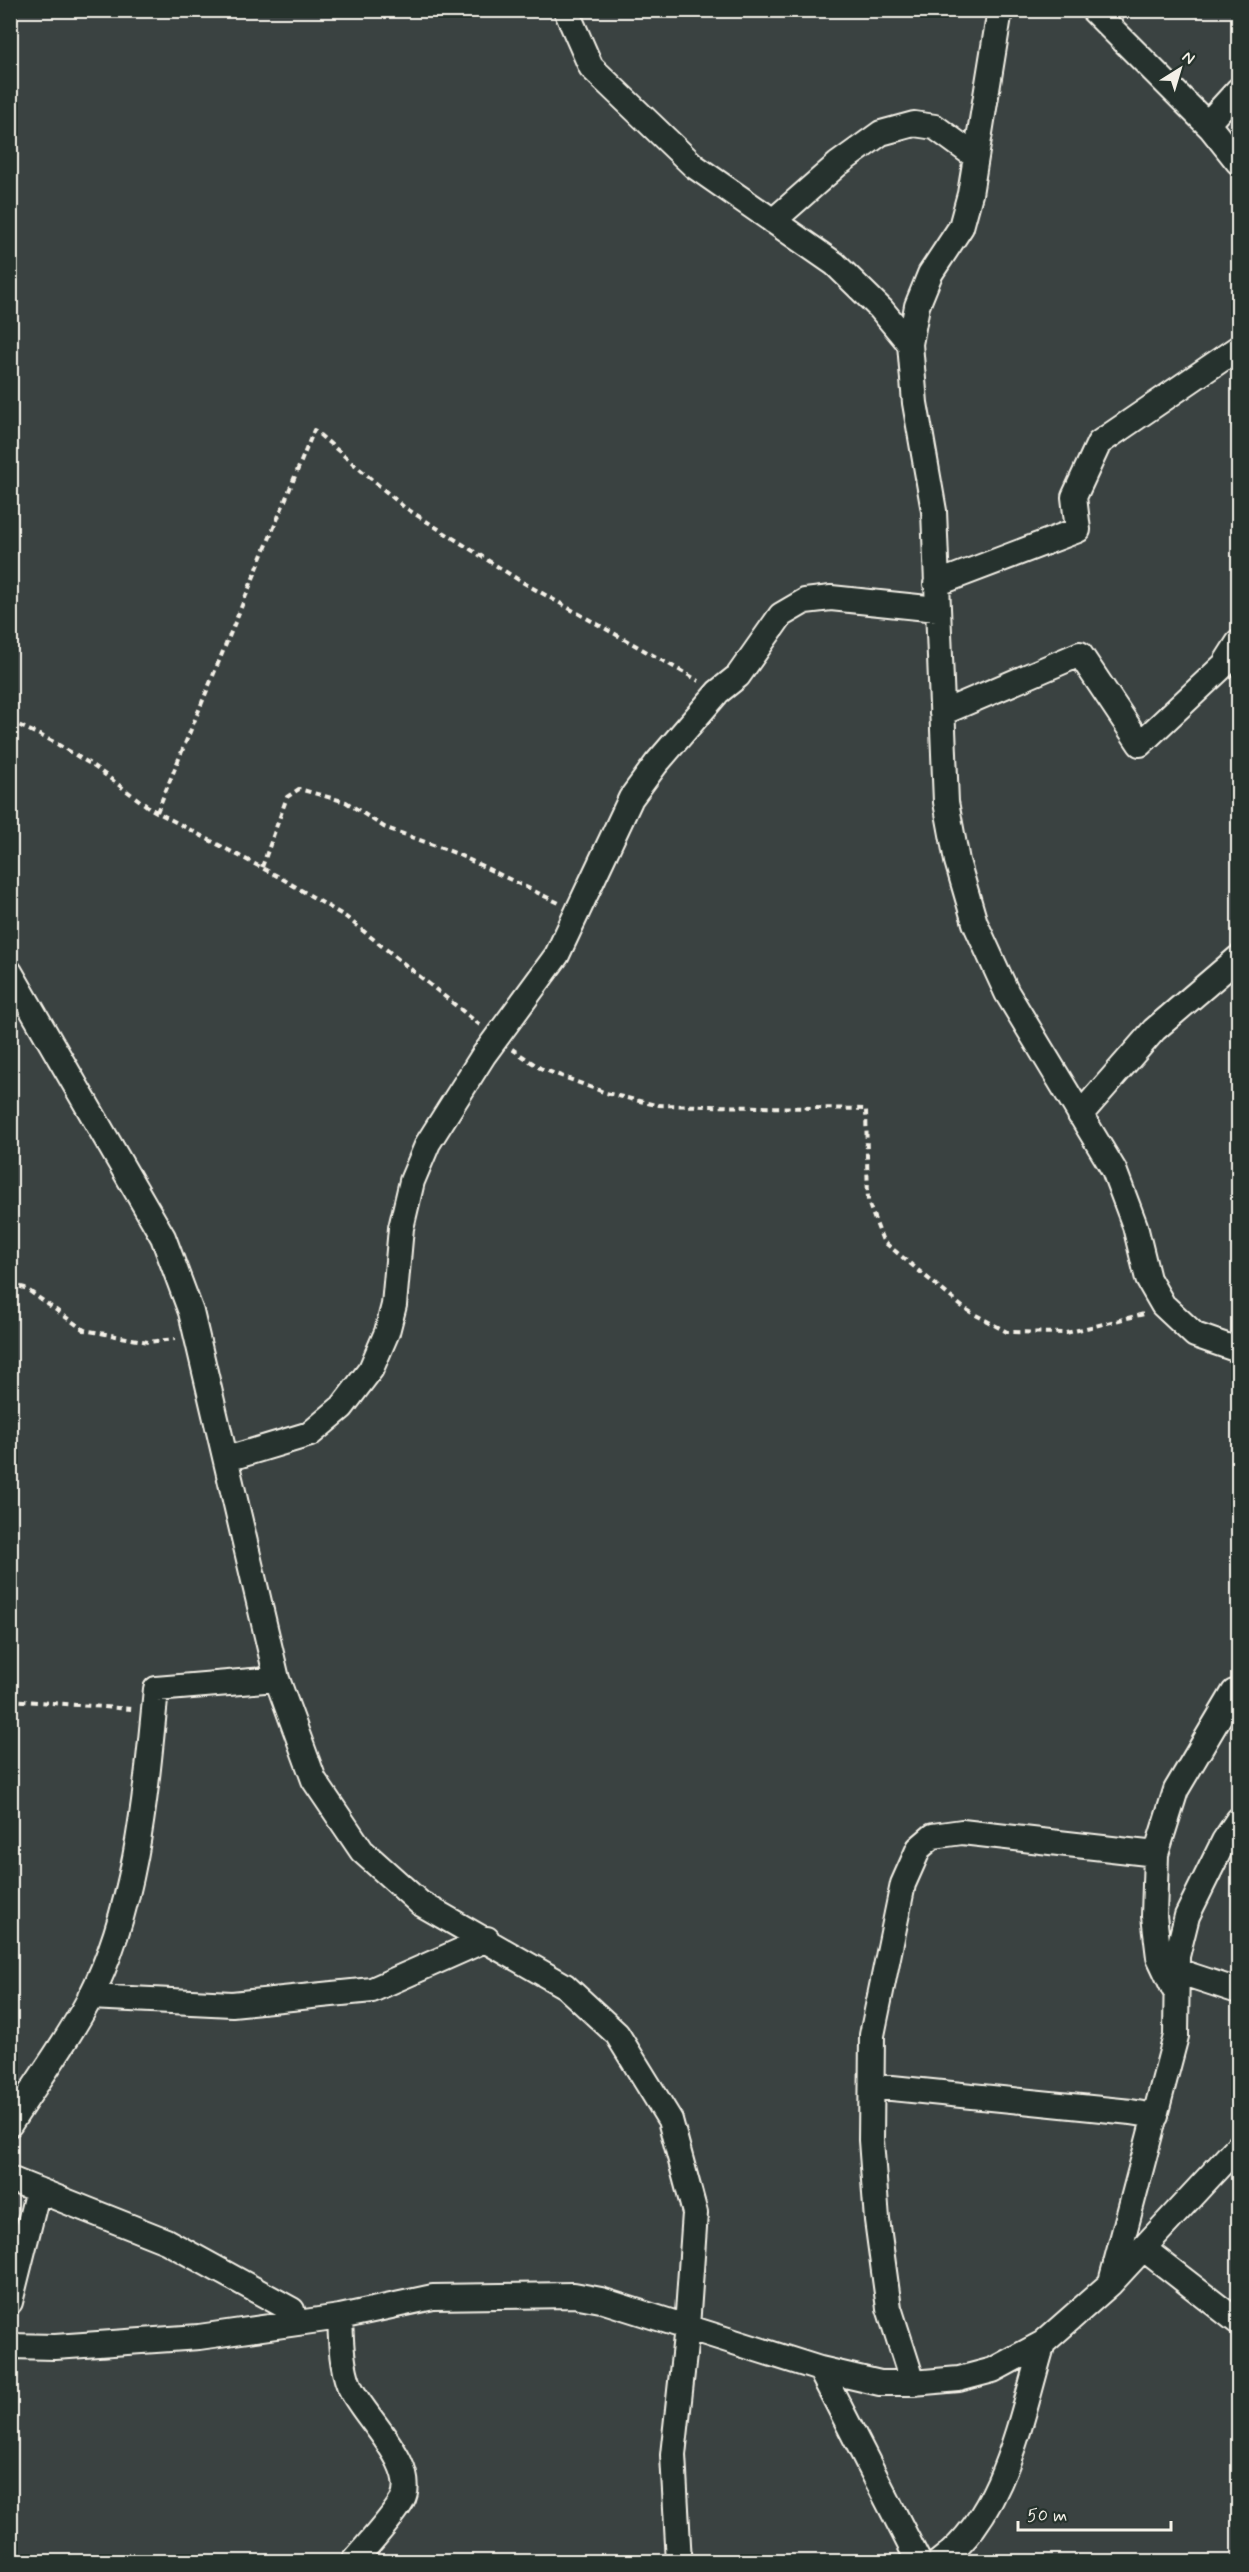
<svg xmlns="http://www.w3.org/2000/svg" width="1249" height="2572" font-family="Mynerve,sans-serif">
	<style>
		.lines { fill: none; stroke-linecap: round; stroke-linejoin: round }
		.minor-casing { stroke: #f4f1e8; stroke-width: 28 }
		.path { stroke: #f4f1e8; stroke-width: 4; stroke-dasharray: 6 4.5; stroke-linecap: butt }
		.minor { stroke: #26332d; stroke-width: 24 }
	</style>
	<rect width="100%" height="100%" fill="#3a4241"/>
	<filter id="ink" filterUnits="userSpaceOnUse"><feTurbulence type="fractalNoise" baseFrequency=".0167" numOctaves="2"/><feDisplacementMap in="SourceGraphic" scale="12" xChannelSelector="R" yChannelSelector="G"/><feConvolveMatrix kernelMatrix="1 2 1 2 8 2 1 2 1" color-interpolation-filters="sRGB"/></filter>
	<g filter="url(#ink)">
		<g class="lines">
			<defs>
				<path id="minor" d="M566,10L591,67L694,166L835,264L881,309L910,344
					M1000,10L970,194L961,227L930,274L917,306L910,344L915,403L934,511L946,802L957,861L975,923L1007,993L1114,1170L1135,1226L1148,1279L1163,1305L1195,1335L1238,1350
					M1093,10L1211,128L1238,162
					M1207,124L1238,90
					M773,221L838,164L881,133L914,124L935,127L976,157
					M936,584L1078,530L1074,497L1099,443L1238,348
					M942,713L1080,654L1140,744L1224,665L1238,643
					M10,972L163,1237L191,1312L277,1679L314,1780L362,1851L420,1903L565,1986L617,2034L670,2120L695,2213L687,2327L673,2455L679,2562
					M1080,1115L1154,1030L1238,958
					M227,1459L310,1434L342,1407L371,1369L387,1332L394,1305L401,1228L412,1181L428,1143L483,1056L557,955L631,798L656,764L718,692L738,676L781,615L805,601L831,598L937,609
					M1177,1971L1238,1991
					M1174,1989L1159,1957L1154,1916L1156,1854L1176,1790L1234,1692
					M90,1997L232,2004L372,1990L487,1939
					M872,2086L1131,2112L1156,2116
					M10,2124C36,2083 66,2043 89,2000C137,1907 146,1792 156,1689L277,1679
					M10,2179L166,2241L292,2310L295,2322
					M1144,2249L1238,2322
					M1111,2282L1176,2036L1177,1956L1187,1916L1224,1841L1238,1820
					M10,2302L38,2190
					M340,2317C341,2339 341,2364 349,2385C361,2415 421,2466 402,2501C391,2520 368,2544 353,2562
					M10,2346L55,2347L199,2337L340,2317L433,2297L574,2295L601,2300L820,2369L880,2383H913L959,2379L993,2370L1043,2343L1110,2284L1238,2146
					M820,2369L919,2562
					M913,2383L889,2308L877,2220L871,2140L872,2035L903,1884L919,1848L933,1836L962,1832L1156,1854
					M939,2562C1005,2515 1021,2416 1043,2343"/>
			</defs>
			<use href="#minor" class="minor-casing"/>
			<path class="path" d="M10,721L52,741L92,765L151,809L281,878L346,917L480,1025
				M157,812L314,430L404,507L522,582L699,681
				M262,867L287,797L299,789L346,802L384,827L455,853L559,903
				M512,1049L540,1068L606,1093L656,1105L866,1109L868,1202L883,1241L965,1309L1007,1332L1066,1333L1144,1314
				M10,1284L25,1288L84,1330L148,1342L175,1339
				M10,1700L132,1709"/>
			<use href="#minor" class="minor"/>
		</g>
	</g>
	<rect width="1249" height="2572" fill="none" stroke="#26332d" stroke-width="36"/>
	<rect x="18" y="18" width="1213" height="2536" fill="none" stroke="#f4f1e8" stroke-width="2" filter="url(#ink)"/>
	<g transform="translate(1180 69) rotate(37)" stroke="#26332d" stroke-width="4.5" paint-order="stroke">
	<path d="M0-4.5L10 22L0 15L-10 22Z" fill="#f4f1e8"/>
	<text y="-9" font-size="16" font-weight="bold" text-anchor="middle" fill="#f4f1e8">N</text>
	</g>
	<path d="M1018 2521v9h153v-9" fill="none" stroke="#f4f1e8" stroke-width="3"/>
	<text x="1027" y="2521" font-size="18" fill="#f4f1e8" stroke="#26332d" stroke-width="4.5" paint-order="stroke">50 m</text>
</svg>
